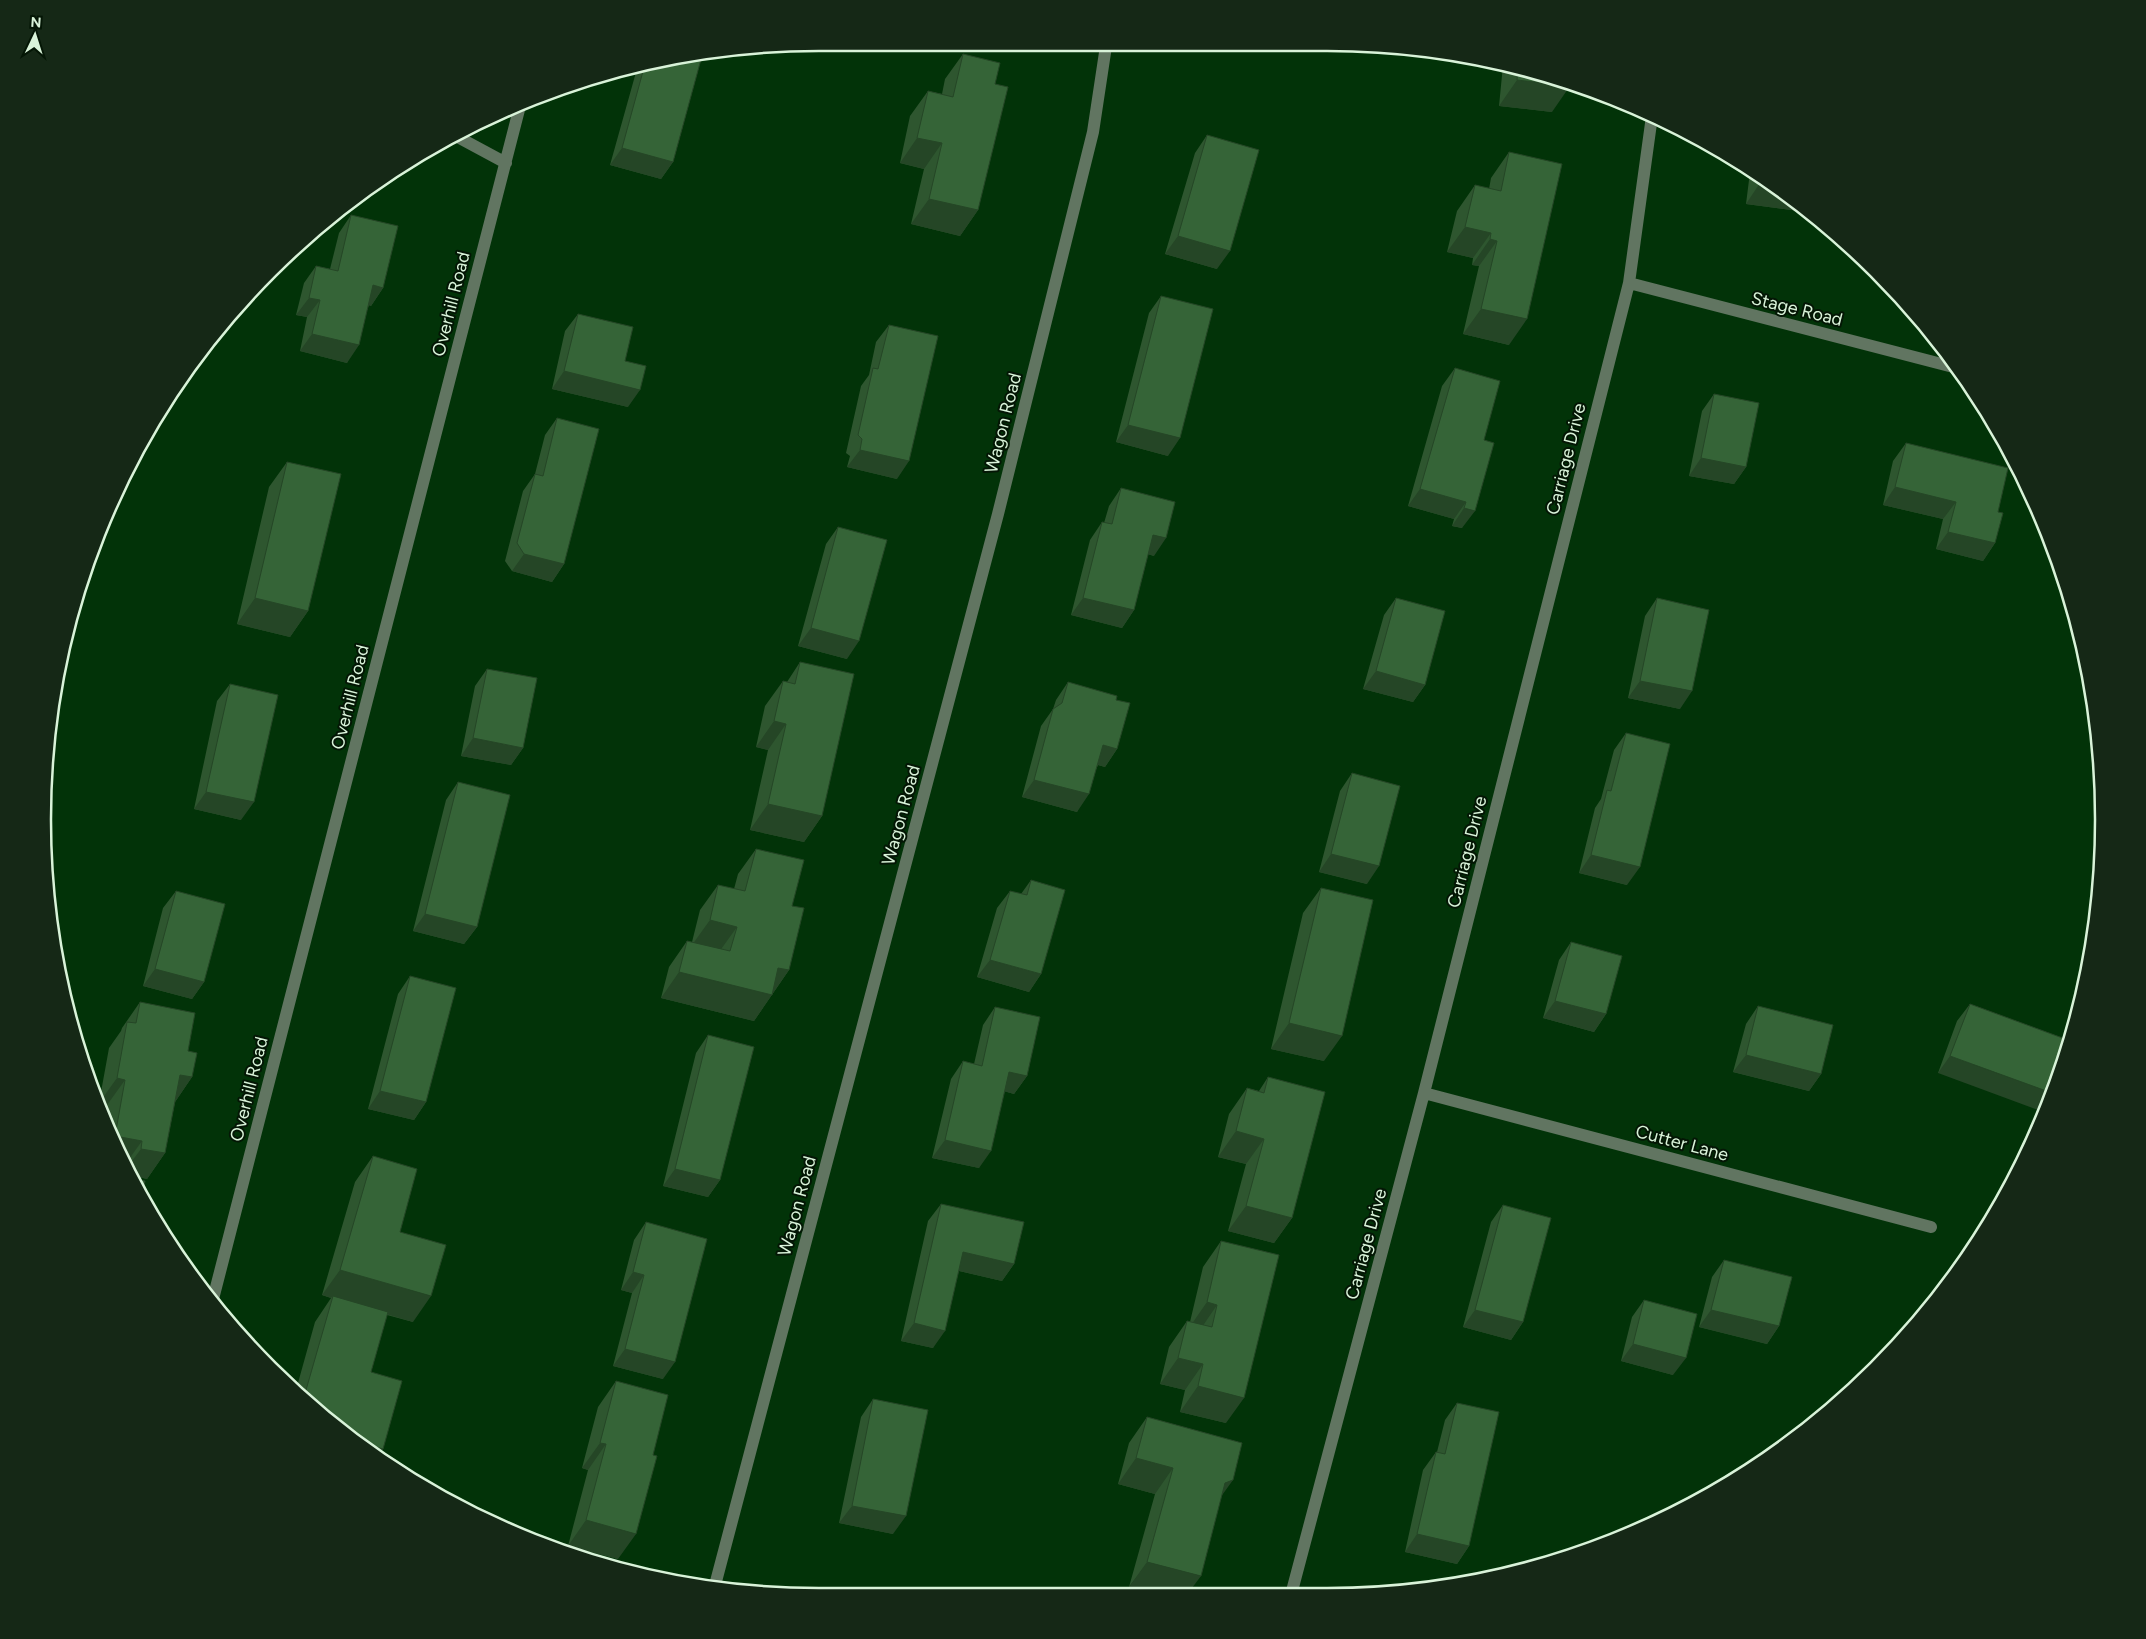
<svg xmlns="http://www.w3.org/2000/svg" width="2146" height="1639" font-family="Figtree,sans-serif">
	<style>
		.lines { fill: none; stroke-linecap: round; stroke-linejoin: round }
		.minor { stroke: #617561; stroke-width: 12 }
		.wall { fill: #2e562f }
		.shaded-wall { fill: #254626 }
		.building { fill: #356437; stroke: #254626 }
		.labels { text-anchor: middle; stroke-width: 4; stroke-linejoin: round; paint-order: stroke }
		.street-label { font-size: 18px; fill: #d9f3d9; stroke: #041605 }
		.rim { fill: none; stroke: #d9f3d9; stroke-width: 2.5 }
	</style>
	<rect width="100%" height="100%" fill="#023308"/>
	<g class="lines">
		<path class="minor" d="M454,135L506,163
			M1629,283L1957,368
			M1424,1093L1931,1227
			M213,1299L521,102
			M714,1589L998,514L1093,132L1106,46
			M1292,1591L1424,1093L1629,283L1652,116"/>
	</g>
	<path class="wall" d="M703,52L673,162L661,179L610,165L638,65Z
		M963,54L995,84L978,210L960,236L911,224L924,169L900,163L910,116L928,91L942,94L945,79Z
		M1503,65L1528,69L1552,112L1499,106Z
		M1207,135L1217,269L1165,254L1195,153Z
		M1509,152V345L1463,334L1479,266L1472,265L1473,258L1447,252L1457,211L1475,185L1489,189L1491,178Z
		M1750,172L1799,203L1803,206L1799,211L1746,204Z
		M351,215L383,288L371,306L369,305L347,363L300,351L307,317L296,315L304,283L316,266L330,269L339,233Z
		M1161,296L1168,456L1116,442L1149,313Z
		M578,314L625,361L628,407L552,389L565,331Z
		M889,325L897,479L847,467L850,456L846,453L861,386L869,375L876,342Z
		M1455,368L1484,440L1462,528L1452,526L1454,519L1408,506L1442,386Z
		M1714,394L1746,467L1734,484L1689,476L1702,411Z
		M557,418L564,564L552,582L512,571L505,561L523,491L535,474L545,435Z
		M1906,443L1995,543L1983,561L1936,549L1943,519L1883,505L1893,461Z
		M287,462L308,611L290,637L237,624L269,487Z
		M1121,488L1154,556L1148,554L1134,610L1122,628L1071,615L1090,540L1102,522L1104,523L1109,506Z
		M838,527L847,659L798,646L826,544Z
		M1396,598L1425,685L1413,702L1363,689L1384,615Z
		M1657,598L1680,709L1628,698L1645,616Z
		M800,662L822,816L804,842L750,830L768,750L756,747L765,706L783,681L787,682Z
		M487,669L523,748L511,765L461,756L475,686Z
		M1068,682L1116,700L1117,749L1105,767L1098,765L1077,812L1022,797L1041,726L1053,709L1056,700Z
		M230,684L241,820L194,809L217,701Z
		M1626,733L1627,885L1579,873L1595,808L1601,799L1614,750Z
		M1352,773L1367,884L1319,872L1340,791Z
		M458,782L477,927L464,944L413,931L446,800Z
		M756,849L792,906L789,970L754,1021L661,998L669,967L687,941L692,942L700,910L718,885L734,889L738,874Z
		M1031,880L1041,974L1029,992L977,977L997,908L1010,891L1021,894Z
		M1321,888L1324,1061L1271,1049L1303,913Z
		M176,891L204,982L192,999L143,986L163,908Z
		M1571,942L1606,1014L1594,1032L1543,1018L1559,960Z
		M410,976L426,1102L414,1120L368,1109L398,994Z
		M140,1002L188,1051L192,1077L175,1102L165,1153L147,1179L130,1175L123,1163L105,1120L107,1105L99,1103L109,1048L121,1031L122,1028Z
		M1970,1004L2068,1040L1938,1073L1957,1021Z
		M1758,1006L1821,1074L1809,1091L1733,1072L1746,1024Z
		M995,1007L1027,1076L1014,1094L1004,1091L979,1168L932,1158L951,1079L963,1061L974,1064L983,1025Z
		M708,1035L720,1180L708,1197L663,1186L696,1053Z
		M1268,1077L1292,1218L1274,1243L1228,1231L1246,1164L1218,1157L1229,1114L1247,1088L1259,1091Z
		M373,1156L400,1232L413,1322L387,1315L371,1372L383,1449L377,1457L296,1390L315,1322L331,1298L322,1295L355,1182Z
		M941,1204L1014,1264L1002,1281L959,1271L933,1348L901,1341L928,1221Z
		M1503,1205L1523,1322L1511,1340L1463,1327L1491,1222Z
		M646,1222L663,1379L613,1366L632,1293L621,1290L634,1240Z
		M1221,1241L1226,1423L1180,1412L1185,1390L1160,1384L1169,1347L1187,1321L1190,1322L1203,1267Z
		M1724,1260L1779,1326L1767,1344L1699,1327L1712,1277Z
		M1644,1300L1673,1375L1621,1361L1632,1317Z
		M616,1381L618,1559L568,1546L588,1470L582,1468L598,1407Z
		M873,1399L893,1534L839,1523L861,1417Z
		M1457,1403L1469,1546L1457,1564L1405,1552L1423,1470L1436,1452H1437L1445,1420Z
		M1147,1417L1242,1443L1129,1587L1155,1494L1118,1484L1129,1443Z"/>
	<path class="shaded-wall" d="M1517,80L1570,86L1552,112L1499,106Z
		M917,138L942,143L924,169L900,163Z
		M622,148L673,162L661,179L610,165Z
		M1762,180L1799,203L1803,206L1799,211L1746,204Z
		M929,199L978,210L960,236L911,224Z
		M1465,227L1491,233L1473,258L1447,252Z
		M1178,236L1230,251L1217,269L1165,254Z
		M1490,239L1497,241L1479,266L1472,265Z
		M373,285L383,288L371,306L361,303Z
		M309,298L320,300L307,317L296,315Z
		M1481,309L1527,319L1509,345L1463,334Z
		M312,334L359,345L347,363L300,351Z
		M564,371L640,390L628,407L552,389Z
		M1128,425L1180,438L1168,456L1116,442Z
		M860,450L909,461L897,479L847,467Z
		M1701,458L1746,467L1734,484L1689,476Z
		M1895,487L1956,502L1943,519L1883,505Z
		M1420,489L1466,502L1454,519L1408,506Z
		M1464,508L1475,511L1462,528L1452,526Z
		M1948,532L1995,543L1983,561L1936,549Z
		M1153,535L1166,538L1154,556L1140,552Z
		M524,554L564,564L552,582L512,571Z
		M255,598L308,611L290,637L237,624Z
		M1083,598L1134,610L1122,628L1071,615Z
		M811,628L859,641L847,659L798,646Z
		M1376,671L1425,685L1413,702L1363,689Z
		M1640,681L1692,691L1680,709L1628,698Z
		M774,721L786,724L768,750L756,747Z
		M473,738L523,748L511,765L461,756Z
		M1103,745L1117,749L1105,767L1091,763Z
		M1034,780L1089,794L1077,812L1022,797Z
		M206,792L254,802L241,820L194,809Z
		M768,804L822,816L804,842L750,830Z
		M1331,854L1379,866L1367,884L1319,872Z
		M1591,855L1640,867L1627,885L1579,873Z
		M425,914L477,927L464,944L413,931Z
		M710,920L737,927L719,952L692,945Z
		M990,960L1041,974L1029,992L977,977Z
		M778,968L789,970L754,1021L661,998L679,972Z
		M155,969L204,982L192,999L143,986Z
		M1555,1001L1606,1014L1594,1032L1543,1018Z
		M1289,1023L1342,1036L1324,1061L1271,1049Z
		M1746,1055L1821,1074L1809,1091L1733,1072Z
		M1950,1056L2052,1093L2046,1113L1938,1073Z
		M1009,1072L1027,1076L1014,1094L996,1089Z
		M180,1075L192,1077L175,1102Z
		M117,1078L125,1080L107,1105L99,1103Z
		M380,1091L426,1102L414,1120L368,1109Z
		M1236,1131L1264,1139L1246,1164L1218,1157Z
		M115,1136L142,1141L124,1166L113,1139Z
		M945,1140L991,1151L979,1168L932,1158Z
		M141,1149L165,1153L147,1179L130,1175L126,1169Z
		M675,1169L720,1180L708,1197L663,1186Z
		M1246,1206L1292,1218L1274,1243L1228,1231Z
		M963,1252L1014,1264L1002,1281L951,1269Z
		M340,1270L431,1296L413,1322L332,1298L333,1296L331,1298L322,1295Z
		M633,1272L644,1275L632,1293L621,1290Z
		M1207,1302L1217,1305L1200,1330L1189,1328Z
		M1475,1310L1523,1322L1511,1340L1463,1327Z
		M1711,1310L1779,1326L1767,1344L1699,1327Z
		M914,1323L945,1331L933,1348L901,1341Z
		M1633,1344L1686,1358L1673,1375L1621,1361Z
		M625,1349L675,1362L663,1379L613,1366Z
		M1178,1358L1203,1364L1185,1390L1160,1384Z
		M1198,1386L1244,1398L1226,1423L1180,1412Z
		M359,1442L383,1449L377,1457Z
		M600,1443L606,1444L588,1470L582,1468Z
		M1136,1458L1173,1468L1155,1494L1118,1484Z
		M1233,1480L1215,1505L1225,1483Z
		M852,1506L906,1516L893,1534L839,1523Z
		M586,1520L636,1534L618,1559L568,1546Z
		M1417,1534L1469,1546L1457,1564L1405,1552Z
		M1147,1562L1201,1576L1189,1592L1150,1593L1129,1587Z"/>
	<path class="building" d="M703,52L673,162L622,148L645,64Z
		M963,54L1000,63L995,84L1008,87L978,210L929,199L942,143L917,138L928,91L953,97Z
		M1518,67L1528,69L1570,85V86L1517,80Z
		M1207,135L1259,150L1230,251L1178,236Z
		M1509,152L1562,164L1527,319L1481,309L1497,241L1490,239L1491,233L1465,227L1475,185L1501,191Z
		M351,215L398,226L383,288L373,285L359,345L312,334L320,300L309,298L316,266L338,271Z
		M1161,296L1213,309L1180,438L1128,425Z
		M578,314L633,327L625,361L646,366L640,390L564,371Z
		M889,325L938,336L909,461L860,450L862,439L858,435L873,368L878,369Z
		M1455,368L1500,381L1484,440L1494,443L1475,511L1464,508L1466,502L1420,489Z
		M1714,394L1759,403L1746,467L1701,458Z
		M557,418L599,429L564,564L524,554L517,543L535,474L543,476Z
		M1906,443L2008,468L1998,512L2003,513L1995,543L1948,532L1956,502L1895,487Z
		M287,462L341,474L308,611L255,598Z
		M1121,488L1175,502L1166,538L1153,535L1134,610L1083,598L1102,522L1112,524Z
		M838,527L887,540L859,641L811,628Z
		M1396,598L1445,611L1425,685L1376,671Z
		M1657,598L1709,610L1692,691L1640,681Z
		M800,662L854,674L822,816L768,804L786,724L774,721L783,681L795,684Z
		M487,669L537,678L523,748L473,738Z
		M1068,682L1117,696L1116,700L1130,703L1117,749L1103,745L1089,794L1034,780L1053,709L1062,703Z
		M230,684L278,695L254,802L206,792Z
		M1626,733L1670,744L1640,867L1591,855L1607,790L1611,791Z
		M1352,773L1400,786L1379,866L1331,854Z
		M458,782L510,795L477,927L425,914Z
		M756,849L804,860L792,906L804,908L789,970L778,968L772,995L679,972L687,941L730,951L737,927L710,920L718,885L745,891Z
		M1031,880L1065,890L1041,974L990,960L1010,891L1027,895Z
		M1321,888L1373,900L1342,1036L1289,1023Z
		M176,891L225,904L204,982L155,969Z
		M1571,942L1622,956L1606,1014L1555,1001Z
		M410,976L456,988L426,1102L380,1091Z
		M140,1002L195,1013L188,1051L197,1053L192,1077L180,1075L165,1153L141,1149L142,1141L115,1136L125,1080L117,1078L127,1022L136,1023Z
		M1970,1004L2068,1040L2052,1093L1950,1056Z
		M1758,1006L1833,1025L1821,1074L1746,1055Z
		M995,1007L1040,1017L1027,1076L1009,1072L991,1151L945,1140L963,1061L982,1066Z
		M708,1035L754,1047L720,1180L675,1169Z
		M1268,1077L1325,1092L1292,1218L1246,1206L1264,1139L1236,1131L1247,1088L1264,1093Z
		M373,1156L417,1169L400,1232L446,1245L431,1296L340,1270Z
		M131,1178L145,1181L142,1196Z
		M941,1204L1024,1222L1014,1264L963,1252L945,1331L914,1323Z
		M1503,1205L1551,1218L1523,1322L1475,1310Z
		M646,1222L707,1239L675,1362L625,1349L644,1275L633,1272Z
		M1221,1241L1279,1255L1244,1398L1198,1386L1203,1364L1178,1358L1187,1321L1212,1327L1217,1305L1207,1302Z
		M1724,1260L1792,1277L1779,1326L1711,1310Z
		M333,1296L388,1312L371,1372L402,1381L383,1449L359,1442L304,1397Z
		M1644,1300L1697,1314L1686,1358L1633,1344Z
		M616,1381L668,1395L653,1455L657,1456L636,1534L586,1520L606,1444L600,1443Z
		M873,1399L928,1410L906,1516L852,1506Z
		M1457,1403L1499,1412L1469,1546L1417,1534L1436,1452L1445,1454Z
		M1147,1417L1242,1443L1233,1480L1225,1483L1201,1576L1147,1562L1173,1468L1136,1458Z"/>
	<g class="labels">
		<g class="street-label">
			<text transform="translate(451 304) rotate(-76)" y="6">Overhill Road</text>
			<text transform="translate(1797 309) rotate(14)" y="6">Stage Road</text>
			<text transform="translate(1003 423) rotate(-76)" y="6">Wagon Road</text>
			<text transform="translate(1566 459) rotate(-76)" y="6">Carriage Drive</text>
			<text transform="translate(350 697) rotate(-76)" y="6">Overhill Road</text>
			<text transform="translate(901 815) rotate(-75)" y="6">Wagon Road</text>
			<text transform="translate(1467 852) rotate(-76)" y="6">Carriage Drive</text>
			<text transform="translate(249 1089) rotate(-76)" y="6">Overhill Road</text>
			<text transform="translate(1682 1143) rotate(15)" y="6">Cutter Lane</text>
			<text transform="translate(797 1206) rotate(-75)" y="6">Wagon Road</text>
			<text transform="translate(1366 1244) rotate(-75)" y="6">Carriage Drive</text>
		</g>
	</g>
	<path d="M0 0H2146V1639H0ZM819 51H1327A768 768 0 0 1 2095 819V820A768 768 0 0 1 1327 1588H819A768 768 0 0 1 51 820V819A768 768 0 0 1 819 51Z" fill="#152816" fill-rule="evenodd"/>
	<path class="rim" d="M819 51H1327A768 768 0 0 1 2095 819V820A768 768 0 0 1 1327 1588H819A768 768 0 0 1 51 820V819A768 768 0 0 1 819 51Z"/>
	<g transform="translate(35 35) rotate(4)" stroke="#041605" stroke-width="4" paint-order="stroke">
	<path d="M0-4L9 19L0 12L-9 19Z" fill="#d9f3d9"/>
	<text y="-8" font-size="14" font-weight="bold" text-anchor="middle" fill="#d9f3d9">N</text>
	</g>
</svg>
